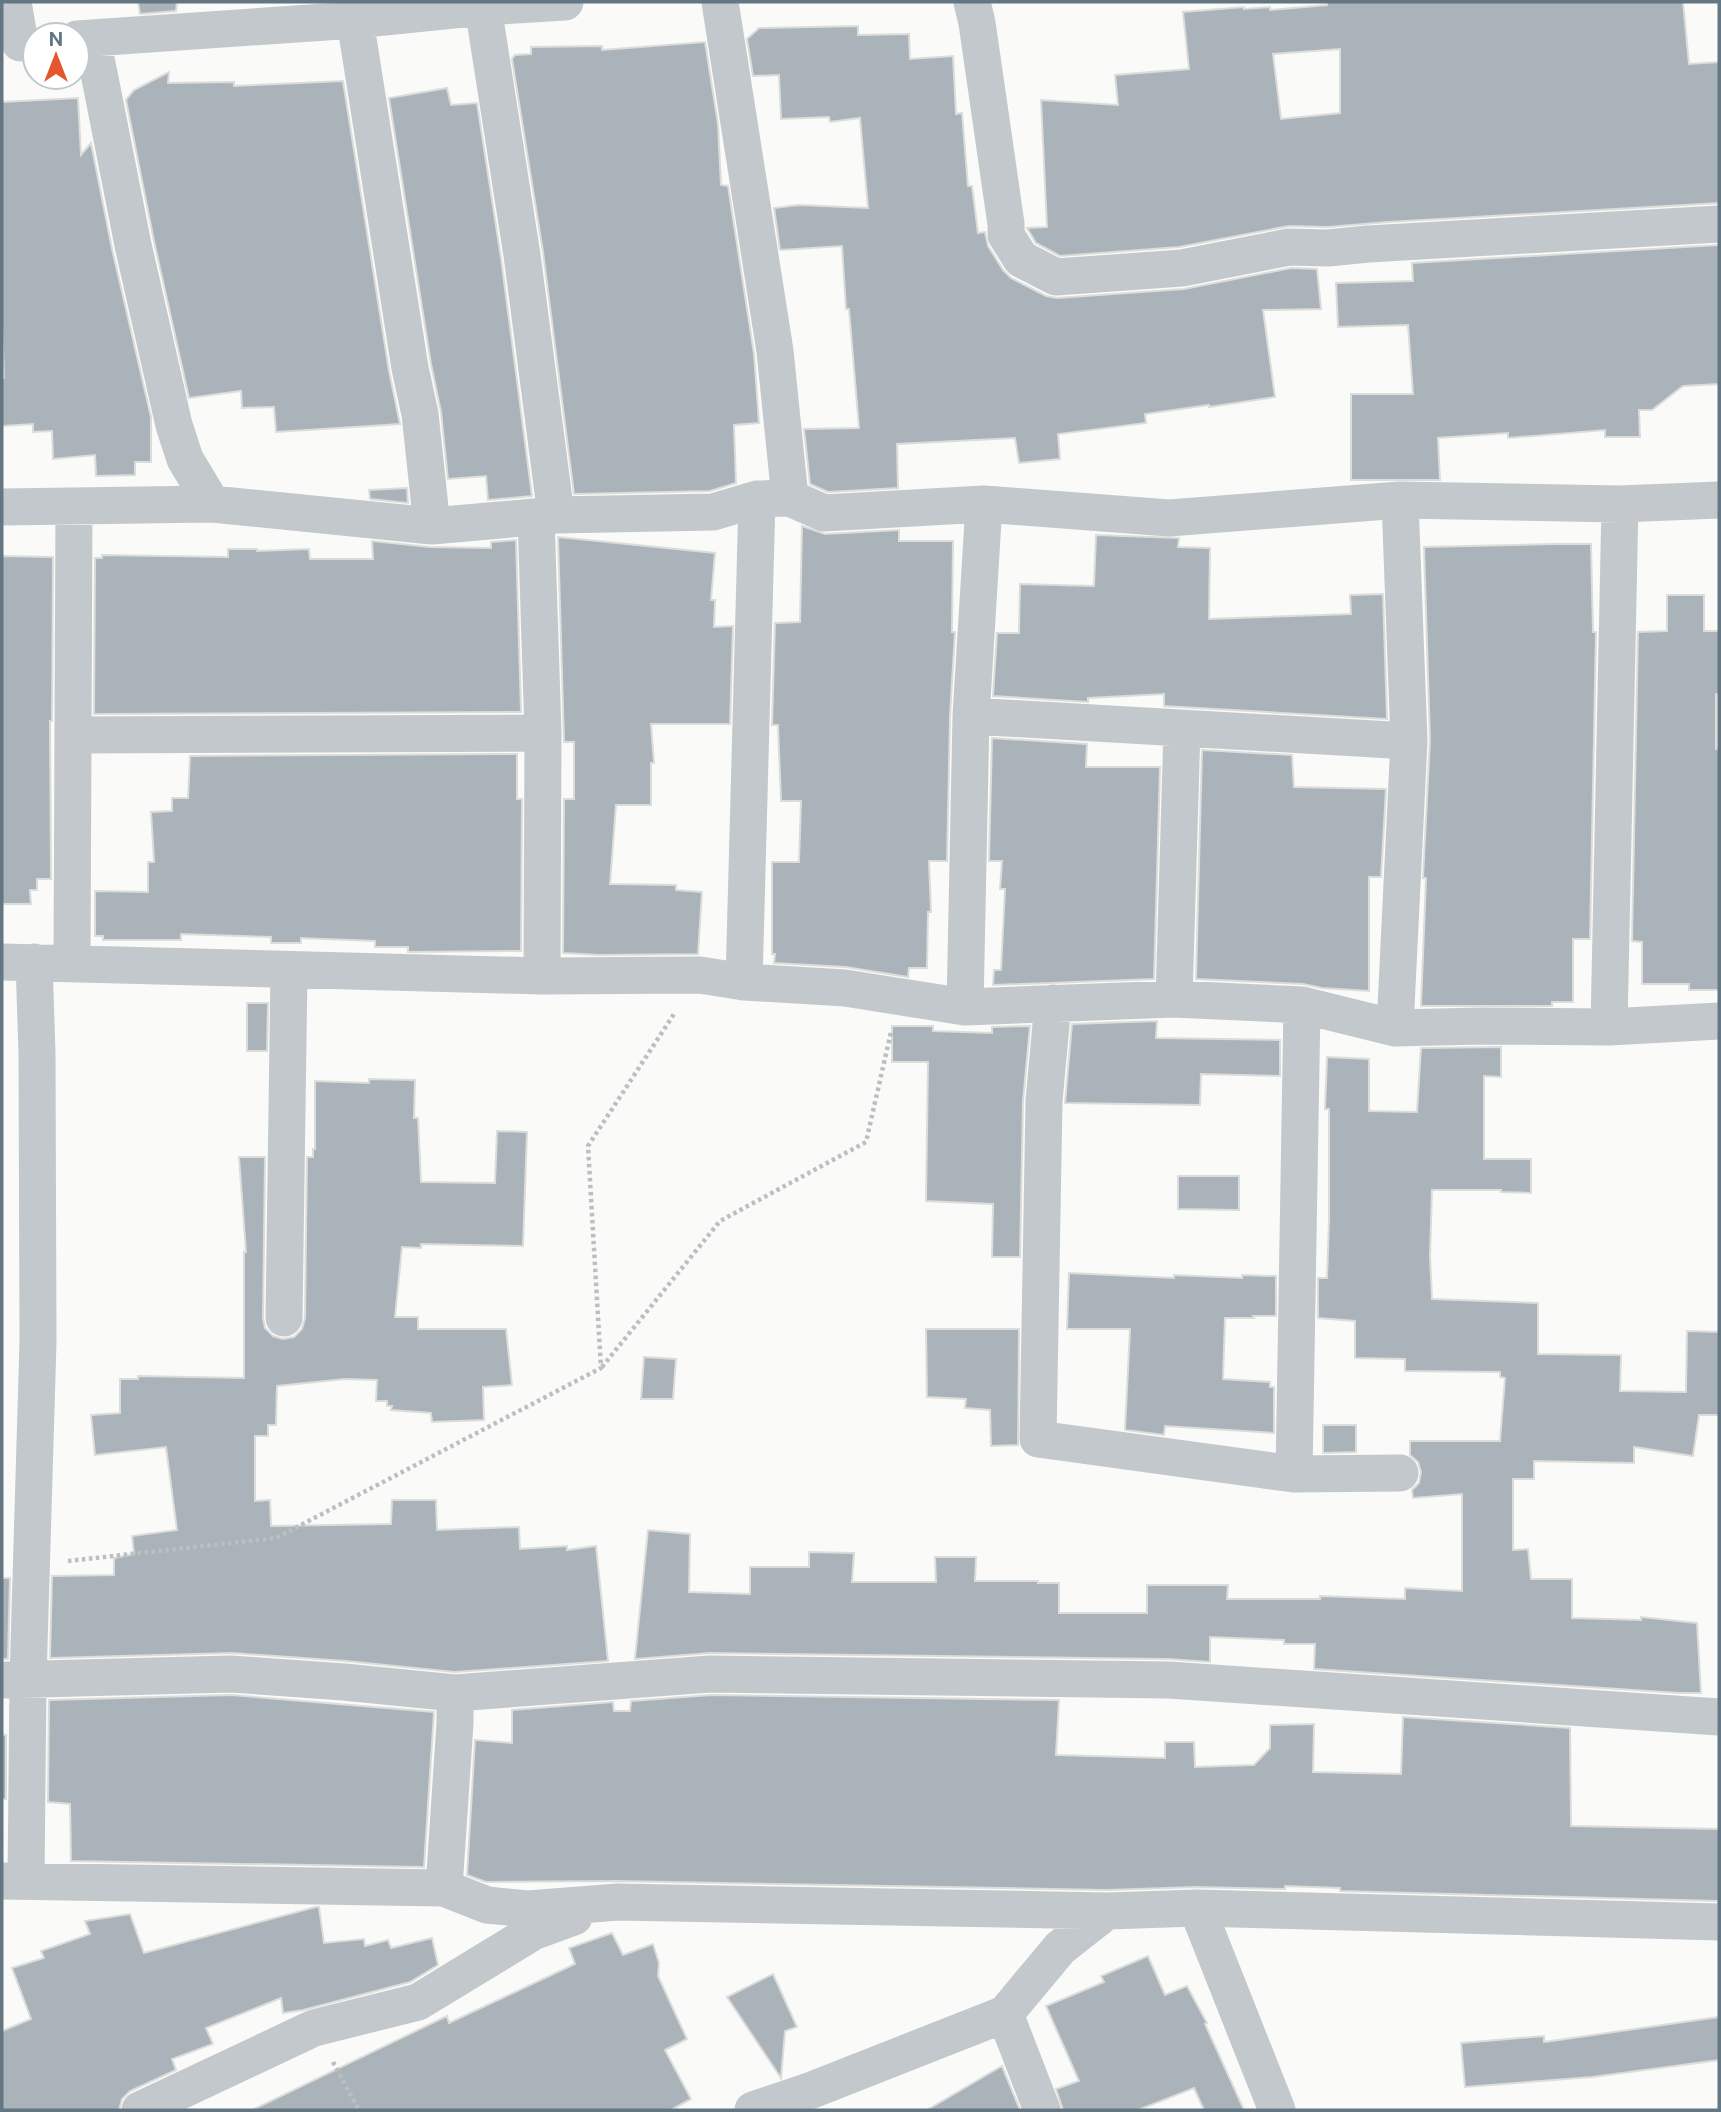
<svg xmlns="http://www.w3.org/2000/svg" width="1721" height="2112" font-family="'Public Sans',sans-serif">
	<style>
		.building { fill: #aab3b9; stroke: #dcdcda; stroke-width: 2; fill-rule: evenodd }
		.lines { fill: none; stroke-linecap: round; stroke-linejoin: round }
		.path { stroke: #bbbfc2; stroke-width: 4.5; stroke-dasharray: 3.5 3.5; stroke-linecap: butt }
		.minor { stroke: #c3c8cc; stroke-width: 37 }
	</style>
	<rect width="100%" height="100%" fill="#fafaf8"/>
	<path class="building" d="M138,2H177L176,11L140,14Z
		M1327,2H1683L1689,64L1719,62V203L1388,222L1327,227L1289,226L1179,247L1060,256L1036,243L1027,228L1047,227L1041,100L1118,105L1115,75L1189,69L1183,12L1244,7V9L1270,7V10L1327,5ZM1340,49V113L1281,119L1273,54Z
		M858,26V35L909,34L910,59L953,56L956,114L962,113L968,186H972L978,233L985,232L988,246L1003,270L1011,278L1046,296L1057,298L1184,289L1291,268L1317,269L1321,309L1263,310L1275,397L1209,407V405L1145,414L1146,423L1058,434L1060,459L1019,463L1015,438L897,444L898,488L828,492L810,484L804,429L859,428L849,309H846L842,246L780,250L774,208L799,205L868,208L860,118L830,122L829,117L781,119L779,75L753,76L747,39L759,28Z
		M705,42L718,124L721,185L728,186L754,354L759,423L734,425L736,483L710,491L574,494L543,252L512,59L515,55L531,54V47L602,46V50Z
		M169,72L168,83L234,82V86L343,81L389,371L400,424L276,432L274,407L242,408L241,391L189,398L154,241L126,100L134,90Z
		M447,88L451,105L477,103L501,258L532,496L488,500L486,476L448,479L441,412L431,364L389,98Z
		M78,98L81,155L91,143L112,249L151,417V462H135V475L96,476L95,455L53,459L52,431L33,432V424L2,426V378H4L2,324V102Z
		M1719,245V384L1683,386L1652,410H1639L1640,437H1605V430L1508,438V433L1438,438L1440,480H1351V394H1413L1408,325L1338,327L1336,283L1413,281L1412,263Z
		M407,488L408,503L370,499L369,490Z
		M802,526L825,534L899,530V541H953L952,632H955L950,716L947,861H929L931,912H928L927,968H909L908,977L846,967L774,963L775,954H772V862H799L801,801H781L778,725H772L775,623L800,622Z
		M1096,535L1179,538L1178,547L1210,548L1209,619L1351,614L1350,595L1383,594L1387,719L1164,706V694L1088,698V702L993,696L997,633H1019L1020,584L1094,586Z
		M558,537L715,553L711,600H715L714,627L733,626L730,724H651L654,763H651V805H616L610,884L676,885V890L702,892L698,954L600,955L563,953L564,799H574V742H564Z
		M516,540L521,712L94,714L95,558H102V555L228,557V549H257V551L309,549L310,559H373L372,541L430,547L491,548V542Z
		M1554,544H1591L1593,632H1596L1590,939H1573V1002H1552V1006H1421L1426,878H1423L1430,740L1424,547Z
		M2,556L53,557L52,721H50L51,879H37V890H30L31,904H2Z
		M1667,595H1704V631H1719V694H1716V749H1719V990H1689V984H1642V942L1632,941L1638,632L1667,631Z
		M992,738L1087,744L1086,767H1160L1154,979L993,985L994,970H1001L1005,889H1000L1002,861H989Z
		M1202,750L1292,755L1294,787L1386,789L1381,877H1369V991L1322,988L1303,984L1196,979Z
		M517,754V799H522L521,951L408,952V947H375V941L301,938V943H271V937L181,934V940H103V936H95V891L148,892V862H154L151,812L172,811V798H188L190,756Z
		M247,1003H268L267,1051H247Z
		M1157,1021L1156,1038L1280,1040V1076L1201,1074L1200,1105L1065,1103L1072,1024Z
		M892,1026H933V1031L992,1033V1027L1030,1026L1023,1101L1020,1257H992L993,1204L926,1201L928,1062H892Z
		M1501,1047V1077L1484,1076V1159H1531V1193L1501,1192V1190H1432L1430,1256L1432,1299L1538,1303V1354L1621,1355L1620,1391L1686,1392L1687,1331L1719,1332V1415H1699L1693,1456L1634,1447V1463L1534,1461V1479H1513V1550L1528,1549L1531,1579H1572V1618L1641,1620V1617L1697,1623L1701,1693H1680L1314,1669L1315,1644H1284V1640L1210,1637V1662L1169,1659L710,1653L635,1659L648,1530L690,1534L689,1592L750,1594V1567H809V1552L854,1553L852,1582H936L935,1557H976L975,1581H1038V1583H1059V1613H1147V1585H1228L1227,1599H1320V1596L1405,1599V1588L1462,1591V1494L1413,1498L1412,1490L1419,1483L1421,1472L1418,1462L1410,1455V1441H1500L1505,1378L1500,1377V1372L1405,1371V1359L1355,1358V1321L1318,1318V1278H1327L1329,1220V1109H1325L1327,1057L1369,1059V1111L1417,1112L1421,1048Z
		M369,1079L415,1080L414,1118H418L421,1182L495,1183L497,1131L527,1132L523,1246L421,1244V1248L402,1247L395,1317H418V1329H506L512,1385L483,1387L484,1420L432,1422L431,1413L391,1410L392,1406H387V1401H376L377,1380L345,1379L277,1386L276,1425H268V1436H255V1501L270,1500L271,1526L391,1524L392,1500H436L437,1530L519,1527L520,1549L567,1546V1550L596,1546L608,1661L455,1672L346,1661L232,1653L50,1658L52,1576L114,1575V1558L134,1554L132,1536L177,1530L166,1447L95,1455L91,1415L120,1413V1379H138V1376L244,1378V1252H246L239,1157H265L263,1318L265,1328L273,1336L283,1339L294,1337L302,1329L305,1318L307,1157H313V1149H315V1081L369,1083Z
		M1178,1176H1239V1210L1178,1209Z
		M1069,1273L1174,1278V1275L1242,1278V1275L1276,1276V1316H1253L1254,1318H1225L1223,1379L1270,1382V1387H1274V1433L1165,1426L1164,1435L1125,1430L1130,1329H1067Z
		M926,1329H1019L1018,1445L991,1446L990,1410L965,1408L966,1399L927,1397Z
		M644,1357L676,1359L673,1399H641Z
		M1323,1425H1356V1452L1323,1453Z
		M2,1578H10L8,1659H2Z
		M231,1695L434,1712L424,1867L71,1861L70,1804L48,1802L49,1700Z
		M711,1695L1059,1700L1056,1755L1165,1758V1742H1194L1195,1767L1254,1765L1270,1748V1725L1314,1724L1313,1772L1401,1774L1403,1717L1570,1728L1571,1826L1719,1829V1901L1340,1891V1888L1285,1886V1889L1196,1887L1107,1890L618,1881L486,1882L467,1875L475,1740L512,1743V1710L613,1702L614,1711H630L631,1701Z
		M2,1735H6V1799H2Z
		M316,1907H319L324,1943L364,1939L365,1946L388,1940L391,1948L432,1938L438,1965L410,1982L303,2010L283,2013L281,1998L206,2028L213,2044L172,2059L176,2070L130,2091L122,2099L119,2110H2V2031L31,2019L12,1968L44,1958L41,1951L90,1934L85,1921L130,1914L144,1953Z
		M612,1933L623,1955L653,1944L659,1963L658,1976L687,2039L665,2050L691,2099L671,2110H252L447,2016L449,2023L575,1964L569,1948Z
		M1148,1956L1165,1995L1187,1986L1207,2023L1205,2024L1244,2110H1204L1194,2088L1138,2110H1063L1056,2089L1079,2081L1046,2006L1104,1982L1101,1976Z
		M773,1974L797,2027L785,2031L781,2078L727,1997Z
		M1719,2017V2060L1592,2077L1465,2087L1461,2043L1544,2036V2042Z
		M1002,2066L1020,2110H927Z"/>
	<g class="lines">
		<path class="path" d="M602,1367L720,1221L866,1142L891,1032
			M68,1561L276,1538L601,1368L588,1146L674,1014
			M333,2062L359,2110"/>
		<path class="minor" d="M13,2L20,43
			M720,2L775,351L790,498
			M972,2L977,23L1006,224V235L1021,259L1056,277L1182,268L1289,247L1328,248L1368,244L1719,224
			M483,7L522,255L556,515
			M355,20L410,368L420,414L432,526
			M92,38L133,245L174,425L185,459L212,504
			M77,39L355,20L483,7L565,2
			M2,507L212,504L432,526L556,515L713,512L757,499L790,498L824,513L984,504L1169,518L1400,500L1620,504L1719,500
			M536,517L543,733L542,976
			M971,716L1409,741
			M73,735L543,733
			M2,962L542,976L700,975L744,982L845,988L965,1007L1174,999L1302,1005L1395,1028L1480,1026L1609,1027L1719,1021
			M72,963L74,507
			M744,982L757,499
			M1174,999L1182,729
			M1053,1003L1044,1101L1038,1439L1294,1474L1400,1473
			M965,1007L971,716L984,504
			M1609,1027L1620,504
			M1395,1028L1409,741L1400,500
			M284,1318L289,970
			M1294,1474L1302,1005
			M2,1680L231,1674L344,1682L455,1693
			M2,1881L444,1888L487,1905L528,1909L618,1902L1107,1911L1197,1908L1719,1922
			M26,1881L28,1680L38,1342L37,1053L34,962
			M444,1888L455,1723V1693L710,1674L1169,1680L1719,1717
			M1197,1908L1277,2110
			M1005,2014L1042,2110
			M140,2110L314,2028L418,2002L533,1932L574,1917
			M753,2110L812,2090L1005,2014L1060,1948L1107,1911"/>
	</g>
	<rect width="1721" height="2112" fill="none" stroke="#657683" stroke-width="7"/>
	<g transform="translate(56 56)"><circle r="33" fill="#ffffff" stroke="#c1c8cd" stroke-width="2"/>
	<path d="M0-5L12 26L0 18L-12 26Z" fill="#e4572e"/>
	<text y="-10" font-size="19" font-weight="bold" text-anchor="middle" fill="#657683">N</text>
	</g>
</svg>
